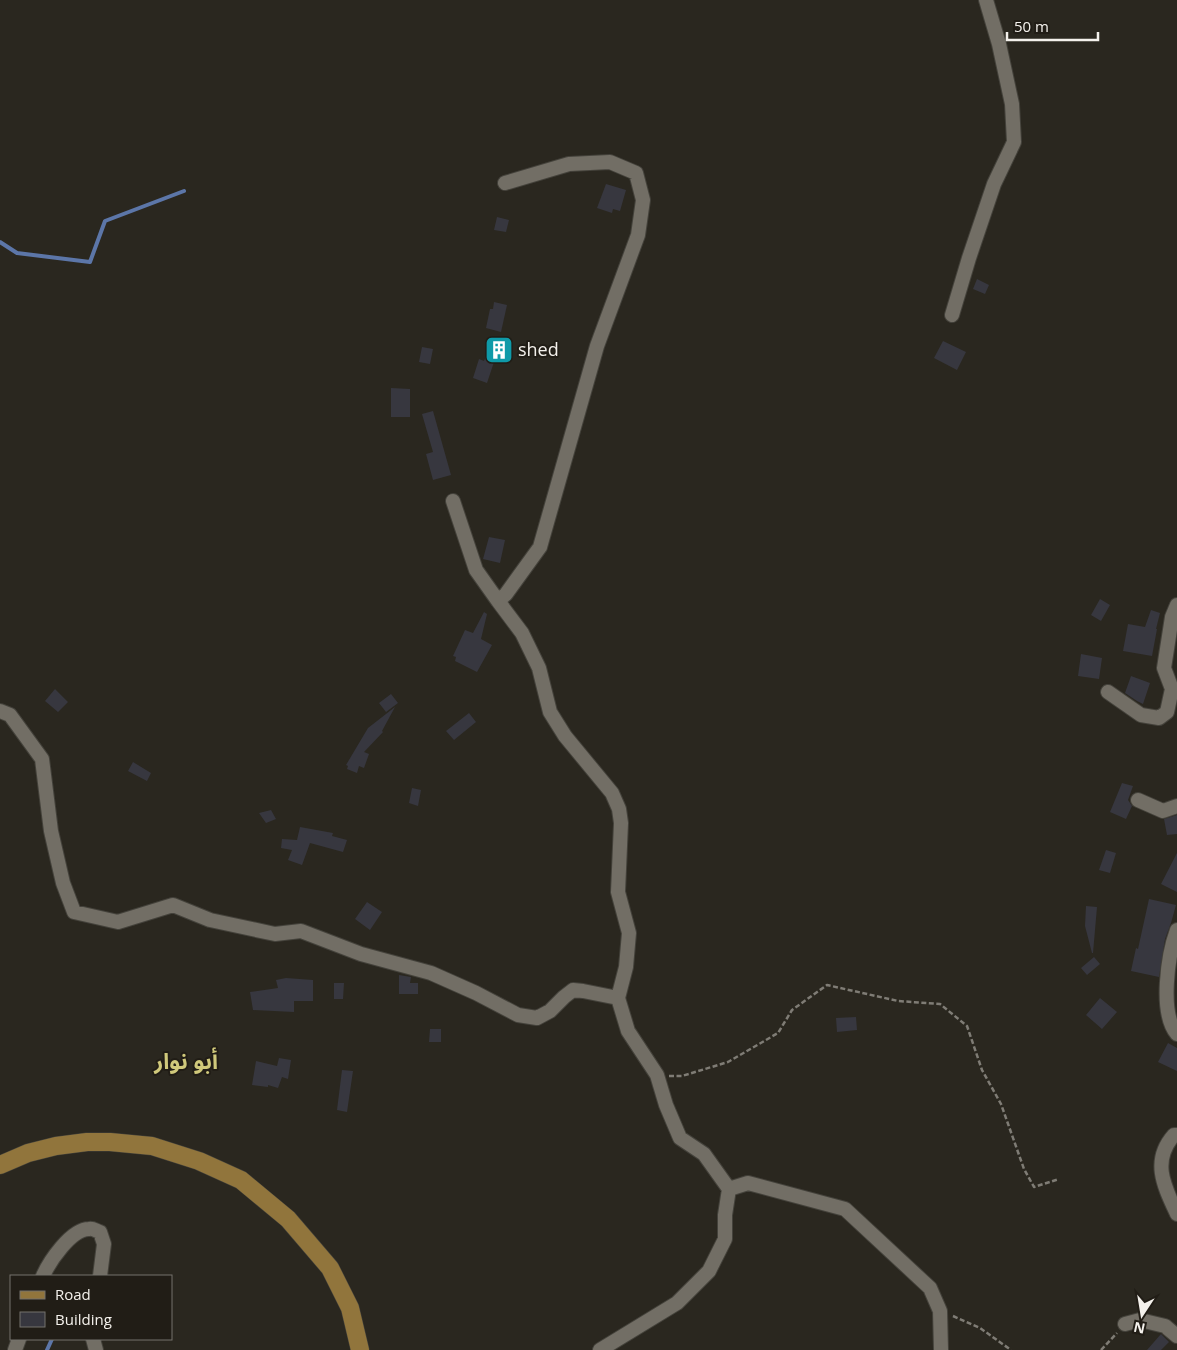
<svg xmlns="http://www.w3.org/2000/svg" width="1177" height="1350" font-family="'Open Sans','Noto Sans Arabic',sans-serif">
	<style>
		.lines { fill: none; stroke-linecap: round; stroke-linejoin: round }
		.stream { stroke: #5c76a8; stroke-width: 4 }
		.building { fill: #37373f }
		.minor-casing { stroke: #44423b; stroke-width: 16 }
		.major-casing { stroke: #44423b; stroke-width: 19 }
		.path { stroke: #7f7c75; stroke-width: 2.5; stroke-dasharray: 5 2.5; stroke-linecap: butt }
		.minor { stroke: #726e65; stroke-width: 14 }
		.major { stroke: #91753c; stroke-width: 18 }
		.labels { text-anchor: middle; stroke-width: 4; stroke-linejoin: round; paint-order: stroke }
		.poi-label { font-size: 18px; fill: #f4f1ec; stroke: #211d16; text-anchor: start }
		.district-label { font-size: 22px; font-weight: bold; fill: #d0c97b; stroke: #211d16 }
	</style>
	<rect width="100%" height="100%" fill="#2a271f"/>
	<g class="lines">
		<path class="stream" d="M0,242L17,253L90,262L105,221L184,191
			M47,1350L52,1339"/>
	</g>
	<path class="building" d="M606,184L626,190L620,211L613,209L612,213L597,208Z
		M497,217L509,220L506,232L494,230Z
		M977,279L989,285L985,294L973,289Z
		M494,302L507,305L501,332L486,328L490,309H493Z
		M943,341L966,352L957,370L934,358Z
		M422,347L433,349L430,364L419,362Z
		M486,356L495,359L487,383L473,378L479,359L484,361Z
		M391,388L410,389V417H391Z
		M433,411L451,475L433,480L426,454L433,452L422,414Z
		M489,537L505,540L500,563L483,559Z
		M1100,599L1110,605L1101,621L1091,615Z
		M1151,610L1160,613L1156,629H1157L1152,656L1123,651L1128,624L1145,627Z
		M484,612L487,614L481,639L492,645L477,672L455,661L456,657L453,656L465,630L473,633Z
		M1081,654L1102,658L1099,679L1078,676Z
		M1131,676L1150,683L1143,704L1137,701L1125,693Z
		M55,689L68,702L58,712L45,701Z
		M391,694L398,703L386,712L379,703Z
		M395,707L382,731L383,732L364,752L369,754L364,768L359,766L357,773L347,769L348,766L346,765L368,728Z
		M469,713L476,722L454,740L446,731Z
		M133,762L151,773L147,781L128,771Z
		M1122,783L1133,786L1128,800L1132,806L1126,819L1110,812Z
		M412,788L421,790L418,806L409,803Z
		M271,810L276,819L266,823L259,813Z
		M1177,815V834L1167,835L1164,819Z
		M300,827L333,833L332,836L347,840L343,852L310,843L302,865L288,860L292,850L281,848L282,839L297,840Z
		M1106,850L1116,853L1110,873L1099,870Z
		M1177,853V892L1161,884Z
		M1149,899L1176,905L1171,923L1165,939L1159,977L1131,971L1136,948L1138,949Z
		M367,902L382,912L370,930L355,919Z
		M1086,906L1097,907L1093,953H1092L1085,926Z
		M1094,957L1100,964L1087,975L1081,968Z
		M399,975L411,977L410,983H418V994H399Z
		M286,978L313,980V1001H294V1012L253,1010L250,992L278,988L276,980Z
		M334,983H344L343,999H334Z
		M1100,998L1117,1012L1102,1029L1086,1015Z
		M856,1017L857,1030L837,1032L836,1018Z
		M430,1029H441V1042H429Z
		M1168,1043L1177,1048V1071L1158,1062Z
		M279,1058L291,1060L288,1079L282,1077L278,1088L268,1085V1087L252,1085L256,1061L277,1066Z
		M342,1070L353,1071L347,1112L337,1110Z
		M1161,1334L1169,1342L1161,1350H1147Z"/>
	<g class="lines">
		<defs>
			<path id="minor" d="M505,183L569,164L610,162L636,173L643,200L638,235L597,346L540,547L506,594L498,601L522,633L539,668L550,712L565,736L612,793L619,809L621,823L618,892L629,933L626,967L618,998
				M952,315L969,258L994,184L1014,142L1012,104L999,44L986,0
				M453,501L476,570L498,601
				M1108,692L1141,715L1159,718L1167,712L1172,689L1164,668L1172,617L1177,605
				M0,711L10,715L42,759L51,831L63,883L74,912L118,922L173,905L210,920L275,934L301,931L361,954L431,973L476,993L518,1015L537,1018L550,1011L564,997L573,990L583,991L618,998L628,1031L657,1075L666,1105L680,1138L704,1154L729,1189
				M1138,800L1163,811L1177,806
				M1177,930C1168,954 1159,1013 1177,1034
				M1177,1135H1174C1151,1161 1164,1186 1177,1214
				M43,1276C49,1262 71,1229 89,1229C93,1228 96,1231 100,1232L104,1244L100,1276
				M1125,1324L1140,1320L1165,1326L1177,1336
				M93,1339L96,1350
				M15,1350L19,1339
				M600,1350L677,1303L709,1271L725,1239V1215L729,1189L748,1183L845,1209L930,1288L940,1311L941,1350"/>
			<path id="major" d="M0,1165L28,1153L56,1146L87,1142H110L152,1146L199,1161L241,1180L288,1219L330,1268L350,1308L360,1350"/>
		</defs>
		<use href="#minor" class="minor-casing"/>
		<use href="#major" class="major-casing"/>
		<path class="path" d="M669,1076H682L728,1062L778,1033L792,1010L827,985L898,1001L940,1004L967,1026L982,1070L1001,1104L1024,1169L1034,1187L1059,1179
			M953,1316L980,1328L1011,1350
			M1101,1350L1117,1333"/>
		<use href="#minor" class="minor"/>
		<use href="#major" class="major"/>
	</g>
	<defs>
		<symbol id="building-square" viewBox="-11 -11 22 22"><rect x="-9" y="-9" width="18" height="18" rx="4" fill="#0f9aa8" stroke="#211d16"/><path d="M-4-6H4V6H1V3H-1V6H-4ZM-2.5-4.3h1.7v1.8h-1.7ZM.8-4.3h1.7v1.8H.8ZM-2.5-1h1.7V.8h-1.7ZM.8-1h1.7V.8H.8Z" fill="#fff"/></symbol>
	</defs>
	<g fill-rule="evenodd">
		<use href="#building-square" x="483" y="334" width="32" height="32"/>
	</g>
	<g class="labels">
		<g class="poi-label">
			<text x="518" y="356">shed</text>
		</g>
		<g class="district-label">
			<text x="186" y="1069">أبو نوار</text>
		</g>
	</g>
	<rect x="10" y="1275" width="162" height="65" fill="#211d16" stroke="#75726c"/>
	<rect x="20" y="1291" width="25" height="8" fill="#91753c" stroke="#75726c"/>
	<text x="55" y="1300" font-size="15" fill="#f4f1ec">Road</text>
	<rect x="20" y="1312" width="25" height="15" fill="#37373f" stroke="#75726c"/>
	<text x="55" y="1325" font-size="15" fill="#f4f1ec">Building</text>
	<g transform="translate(1142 1315) rotate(192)" stroke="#211d16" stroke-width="4" paint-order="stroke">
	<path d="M0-4L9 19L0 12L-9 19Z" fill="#f4f1ec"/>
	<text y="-8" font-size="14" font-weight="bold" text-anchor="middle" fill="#f4f1ec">N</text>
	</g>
	<path d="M1007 32v8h91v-8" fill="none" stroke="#f4f1ec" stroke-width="2.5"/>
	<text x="1014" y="32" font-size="15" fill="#f4f1ec" stroke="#211d16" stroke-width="4" paint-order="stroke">50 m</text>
</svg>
